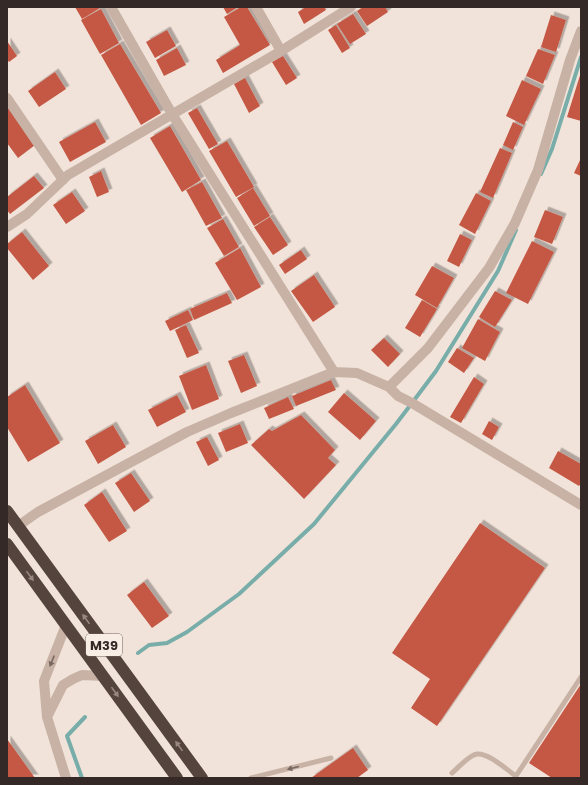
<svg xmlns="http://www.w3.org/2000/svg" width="588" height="785" font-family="Poppins,sans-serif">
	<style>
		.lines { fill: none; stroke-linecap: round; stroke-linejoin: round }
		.stream { stroke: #78adaa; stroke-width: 4 }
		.building { fill: #c45844; filter: url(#shadow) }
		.lane { stroke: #c8b2a5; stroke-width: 5 }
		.street { stroke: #c8b2a5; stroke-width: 10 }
		.highway { stroke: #55433d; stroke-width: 12 }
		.oneway { fill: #968780 }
		.oneway2 { fill: #77675f }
		.labels { text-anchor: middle; stroke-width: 3; stroke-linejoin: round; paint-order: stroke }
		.shield { fill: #f8eee5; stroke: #6f645f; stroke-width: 1 }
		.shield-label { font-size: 13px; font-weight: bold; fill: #342926 }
	</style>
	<defs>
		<filter id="shadow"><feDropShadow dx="3.5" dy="-3.5" stdDeviation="0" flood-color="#0004"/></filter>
	</defs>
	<rect width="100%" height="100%" fill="#f1e3d9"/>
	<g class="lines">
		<path class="stream" d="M541,174L552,149L581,57
			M138,653L149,645L167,643L187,632L239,594L314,524L396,424L412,403L436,371L498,271L516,230
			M82,778L67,736L85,717"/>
	</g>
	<path class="building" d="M75,7H99L100,8L82,19Z
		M223,7H238L227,14Z
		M241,7H247L270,45L223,73L216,60L240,45L224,17Z
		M306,7H324L326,10L304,24L298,12Z
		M363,7H385L388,12L367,26L357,11Z
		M101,9L119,43L100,54L81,20Z
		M353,14L366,34L350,44L337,24Z
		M551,15L566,20L556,52L541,47Z
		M336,25L350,48L342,53L328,30Z
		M167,30L176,46L155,58L146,42Z
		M7,41L17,56L9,62L7,59Z
		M120,44L161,113L141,125L101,55Z
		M177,48L186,65L164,76L156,60Z
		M538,49L555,55L543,84L526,76Z
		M283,56L297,78L286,85L272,62Z
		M55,72L66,89L39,107L28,91Z
		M581,72V121L567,117Z
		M245,78L260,106L249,113L234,84Z
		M522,80L541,89L524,125L506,116Z
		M7,106L35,145L18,158L7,143Z
		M197,108L218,144L209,149L188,113Z
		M95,122L106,142L70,162L59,142Z
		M513,122L523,127L513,150L503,145Z
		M170,126L201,180L182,192L150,138Z
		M227,141L254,187L236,197L209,151Z
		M500,148L512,153L493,198L480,192Z
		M581,158V176L574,173Z
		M101,171L109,192L97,197L89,177Z
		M34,176L44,188L10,214L7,210V197Z
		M202,182L222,218L206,226L186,190Z
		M253,188L270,216L254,226L237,198Z
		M72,192L85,211L66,224L53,205Z
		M476,193L491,201L475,234L459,225Z
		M545,210L563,217L552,244L534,237Z
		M270,217L288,245L273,255L254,227Z
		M223,219L239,247L224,256L207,228Z
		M22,232L49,266L33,280L7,248V244Z
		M460,234L472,240L459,267L447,261Z
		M532,241L554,252L528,304L506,293Z
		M240,248L261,287L237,300L215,263Z
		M301,250L307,259L285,274L279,265Z
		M432,266L454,278L437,308L415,295Z
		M314,275L335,307L313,322L291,291Z
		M495,291L512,300L495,327L479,317Z
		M227,293L232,303L194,320L190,309Z
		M422,300L437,309L420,337L405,328Z
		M188,310L193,320L170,331L165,321Z
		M478,319L500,332L485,361L462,348Z
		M186,325L199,353L187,358L175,330Z
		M384,338L400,354L388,367L371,350Z
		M457,348L474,358L464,373L448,362Z
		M244,355L257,386L241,393L228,361Z
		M206,365L219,399L192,410L179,376Z
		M474,377L484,384L461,423L450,417Z
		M331,380L336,390L296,406L292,396Z
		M25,385L60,443L28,462L7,427V397Z
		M344,393L376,421L360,440L328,412Z
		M177,395L186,412L157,427L148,410Z
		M288,397L294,409L269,419L264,408Z
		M301,415L335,450L328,458L336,465L304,499L251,445L269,429L272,431Z
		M489,421L499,427L492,440L482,434Z
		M240,424L248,443L226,452L218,433Z
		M113,425L126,447L98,464L85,441Z
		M207,437L219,460L208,466L196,442Z
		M558,451L581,464V483L579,486L549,468Z
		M131,473L150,501L134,512L115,483Z
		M102,492L127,531L109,542L84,505Z
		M480,523L545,568L437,726L411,708L430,679L392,653Z
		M144,582L169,616L152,628L127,595Z
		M581,684V778H552L529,763Z
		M7,739L35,778H7Z
		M353,748L368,770L357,778H311Z"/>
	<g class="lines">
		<path class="lane" d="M452,773C458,768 469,755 477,754C489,753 507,770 516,776
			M251,778L331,758
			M516,778V776L581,677"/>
		<path class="street" d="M111,7L172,114L334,372
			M256,7L281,51
			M7,98L63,180
			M7,227L27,214L68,175L281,51L351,7
			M389,387L428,348L489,268L515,223L538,170L570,60L581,31
			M18,526L38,512L187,432L231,413L334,372L357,373L389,387L398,396L412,403L581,505
			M66,625L44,681L47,717L66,778
			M47,717L63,685L73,679L82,675L103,676"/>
		<path class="highway" d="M7,511L202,778
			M7,544L177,778"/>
	</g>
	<defs><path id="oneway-solid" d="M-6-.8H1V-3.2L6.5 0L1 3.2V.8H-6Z"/></defs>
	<g class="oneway">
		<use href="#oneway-solid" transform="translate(30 576) rotate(54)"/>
		<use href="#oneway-solid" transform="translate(86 619) rotate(-126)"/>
		<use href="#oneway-solid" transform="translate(115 692) rotate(54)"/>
		<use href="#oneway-solid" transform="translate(179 746) rotate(-126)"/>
	</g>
	<g class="oneway2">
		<use href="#oneway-solid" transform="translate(52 661) rotate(112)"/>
		<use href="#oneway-solid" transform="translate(293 768) rotate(166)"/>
	</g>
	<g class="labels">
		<rect class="shield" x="86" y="634" width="36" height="22" rx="3"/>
		<g class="shield-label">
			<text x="104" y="650">M39</text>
		</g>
	</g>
	<rect width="588" height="785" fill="none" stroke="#342926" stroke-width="16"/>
</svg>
